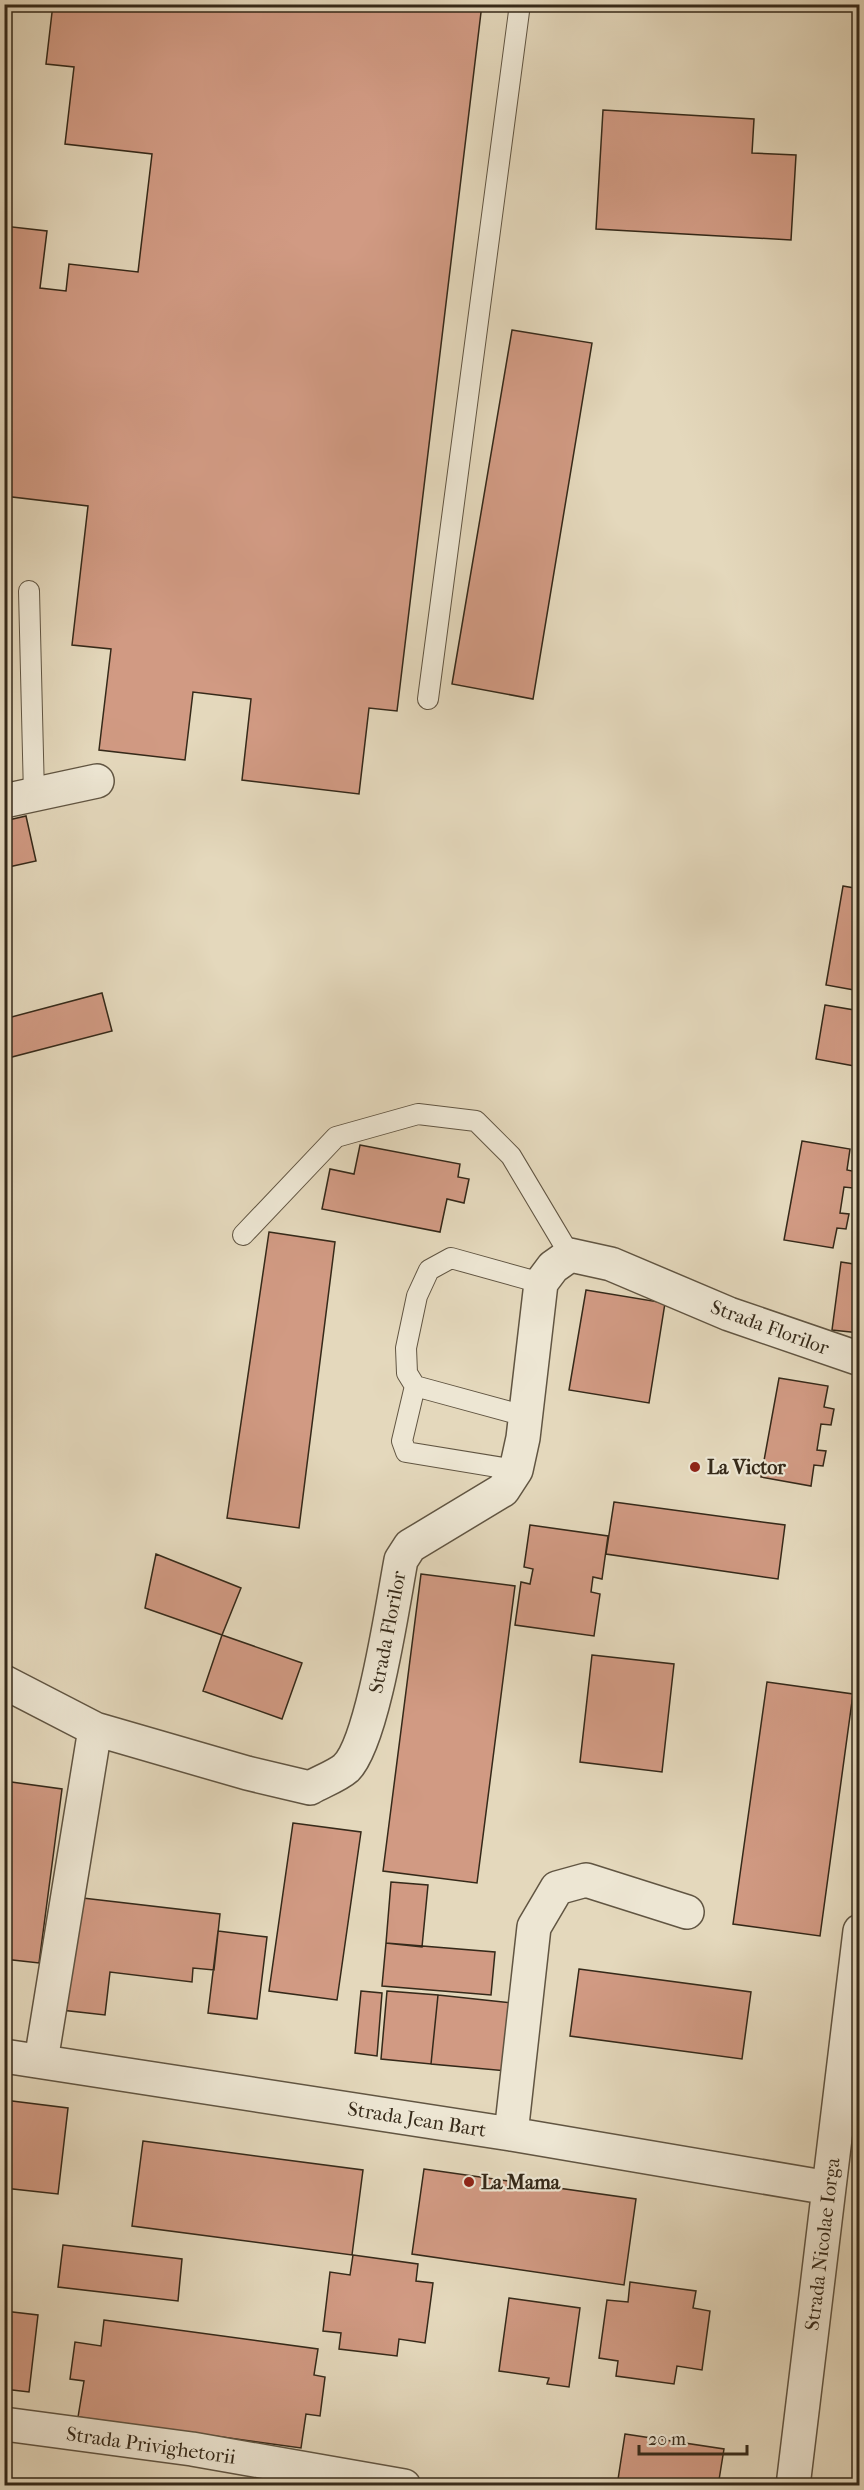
<svg xmlns="http://www.w3.org/2000/svg" width="864" height="2490" font-family="'IM FELL French Canon',serif">
	<style>
		.building { fill: #d19a83; stroke: #352919; stroke-width: 1.5 }
		.lines { fill: none; stroke-linecap: round; stroke-linejoin: round }
		.service-casing { stroke: #615542; stroke-width: 22 }
		.minor-casing { stroke: #615542; stroke-width: 36 }
		.service { stroke: #ede6d3; stroke-width: 20 }
		.minor { stroke: #ede6d3; stroke-width: 33 }
		.poi-dot { fill: #8f2418; stroke: #ede6d3; stroke-width: 2 }
		.labels { text-anchor: middle; stroke-width: 4.5; stroke-linejoin: round; paint-order: stroke }
		.street-label { font-size: 20px; fill: #352919; stroke: #ede6d3 }
		.poi-label { font-size: 20px; font-weight: bold; fill: #352919; stroke: #ede6d3; text-anchor: start }
	</style>
	<rect width="100%" height="100%" fill="#e4d8bc"/>
	<filter id="stains"><feTurbulence type="fractalNoise" baseFrequency=".00333" numOctaves="4"/><feColorMatrix values="0 0 0 0 .2 0 0 0 0 .09 0 0 0 0 .02 0 0 0 .5 -.17"/></filter>
	<radialGradient id="worn" r=".72"><stop offset=".6" stop-color="#630" stop-opacity="0"/><stop offset="1" stop-color="#630" stop-opacity=".3"/></radialGradient>
	<path class="building" d="M53,4H482L397,711L369,708L359,794L242,780L251,699L193,692L185,760L99,750L111,649L72,645L88,506L4,496V226L47,231L40,288L66,291L69,264L138,272L152,154L65,144L74,67L46,64Z
		M603,110L754,119L752,153L796,155L791,240L596,229Z
		M512,330L592,343L533,699L452,684Z
		M26,816L36,861L4,868V821Z
		M843,886L860,889V991L826,985Z
		M102,993L112,1031L8,1058L4,1044V1019Z
		M825,1005L860,1011V1067L816,1059Z
		M802,1141L850,1149L847,1170L857,1172L853,1188L844,1187L840,1213L849,1214L846,1229L837,1228L833,1248L784,1240Z
		M360,1145L460,1164L458,1177L469,1179L464,1203L447,1199L440,1232L322,1209L330,1169L354,1174Z
		M269,1232L335,1242L299,1528L227,1518Z
		M841,1262L860,1265V1333L832,1330Z
		M586,1290L665,1303L649,1403L569,1390Z
		M779,1378L828,1386L824,1407L834,1409L831,1425L821,1424L817,1450L826,1451L823,1466L814,1465L811,1486L761,1477Z
		M614,1502L785,1525L778,1579L606,1554Z
		M530,1525L608,1536L602,1579L593,1577L591,1592L600,1594L594,1636L515,1625L521,1582L530,1584L533,1569L524,1567Z
		M156,1554L241,1588L222,1635L145,1608Z
		M421,1574L515,1586L477,1883L383,1871Z
		M222,1635L302,1663L282,1719L203,1691Z
		M592,1655L674,1664L662,1772L580,1762Z
		M767,1682L853,1694L820,1936L733,1924Z
		M4,1781L62,1789L39,1963L4,1959Z
		M293,1823L361,1832L337,2000L269,1991Z
		M391,1882L428,1885L422,1947L386,1943Z
		M74,1897L220,1914L214,1970L193,1968L192,1982L110,1972L105,2015L61,2010Z
		M218,1931L267,1937L257,2019L208,2013Z
		M386,1943L495,1952L491,1995L382,1986Z
		M579,1969L751,1992L742,2059L570,2036Z
		M361,1991L382,1993L377,2056L355,2053Z
		M387,1991L438,1995L431,2064L381,2059Z
		M438,1995L513,2003L507,2071L431,2064Z
		M4,2100L68,2108L58,2194L4,2188Z
		M143,2141L363,2170L352,2255L132,2226Z
		M424,2169L636,2199L624,2285L412,2254Z
		M63,2245L182,2259L178,2301L58,2287Z
		M353,2255L418,2264L416,2281L433,2283L425,2343L399,2339L397,2356L339,2349L341,2333L323,2331L330,2272L350,2275Z
		M630,2282L696,2291L693,2308L710,2311L702,2370L677,2366L674,2384L616,2376L618,2361L599,2358L607,2300L628,2302Z
		M509,2298L580,2308L569,2387L547,2384L549,2378L499,2371Z
		M4,2311L38,2315L29,2392L4,2389Z
		M104,2320L318,2349L314,2375L325,2377L320,2416L306,2414L301,2448L78,2417L84,2381L70,2379L75,2342L101,2346Z
		M625,2434L724,2449L718,2486H617Z"/>
	<g class="lines">
		<defs>
			<path id="service" d="M29,591L34,795
				M428,699L520,4
				M243,1235L336,1137L418,1114L476,1121L511,1156L570,1255
				M415,1386L402,1441L406,1452L516,1470
				M525,1416L415,1386L407,1373L406,1348L417,1296L429,1270L451,1258L541,1283"/>
			<path id="minor" d="M4,801L97,781
				M4,1682L95,1729L247,1773L310,1788C320,1782 337,1776 346,1768C373,1742 393,1602 401,1560L410,1546L503,1490L516,1470L523,1438L541,1283L553,1267L570,1255L611,1264L729,1314L860,1359
				M4,2056L511,2134L829,2188
				M41,2061L95,1729
				M511,2134L534,1927L557,1888L586,1880L687,1912
				M4,2424L192,2449L404,2486
				M793,2486L860,1931"/>
		</defs>
		<use href="#service" class="service-casing"/>
		<use href="#minor" class="minor-casing"/>
		<use href="#service" class="service"/>
		<use href="#minor" class="minor"/>
	</g>
	<g class="poi-dot">
		<circle cx="695" cy="1467" r="6"/>
		<circle cx="469" cy="2182" r="6"/>
	</g>
	<g class="labels">
		<g class="street-label">
			<text transform="translate(770 1327) rotate(20)" y="7">Strada Florilor</text>
			<text transform="translate(387 1632) rotate(-79)" y="7">Strada Florilor</text>
			<text transform="translate(417 2119) rotate(9)" y="7">Strada Jean Bart</text>
			<text transform="translate(822 2244) rotate(-83)" y="7">Strada Nicolae Iorga</text>
			<text transform="translate(151 2445) rotate(8)" y="7">Strada Privighetorii</text>
		</g>
		<g class="poi-label">
			<text x="707" y="1474">La Victor</text>
			<text x="481" y="2189">La Mama</text>
		</g>
	</g>
	<rect width="864" height="2490" fill="none" stroke="#e4d8bc" stroke-width="24"/>
	<rect x="6" y="6" width="852" height="2478" fill="none" stroke="#352919" stroke-width="3"/>
	<rect x="12" y="12" width="840" height="2466" fill="none" stroke="#352919" stroke-width="1.5"/>
	<path d="M639 2445v9h108v-9" fill="none" stroke="#352919" stroke-width="3"/>
	<text x="648" y="2445" font-size="18" fill="#352919" stroke="#ede6d3" stroke-width="4.5" paint-order="stroke">20 m</text>
	<rect width="100%" height="100%" filter="url(#stains)"/>
	<rect width="100%" height="100%" fill="url(#worn)"/>
</svg>
